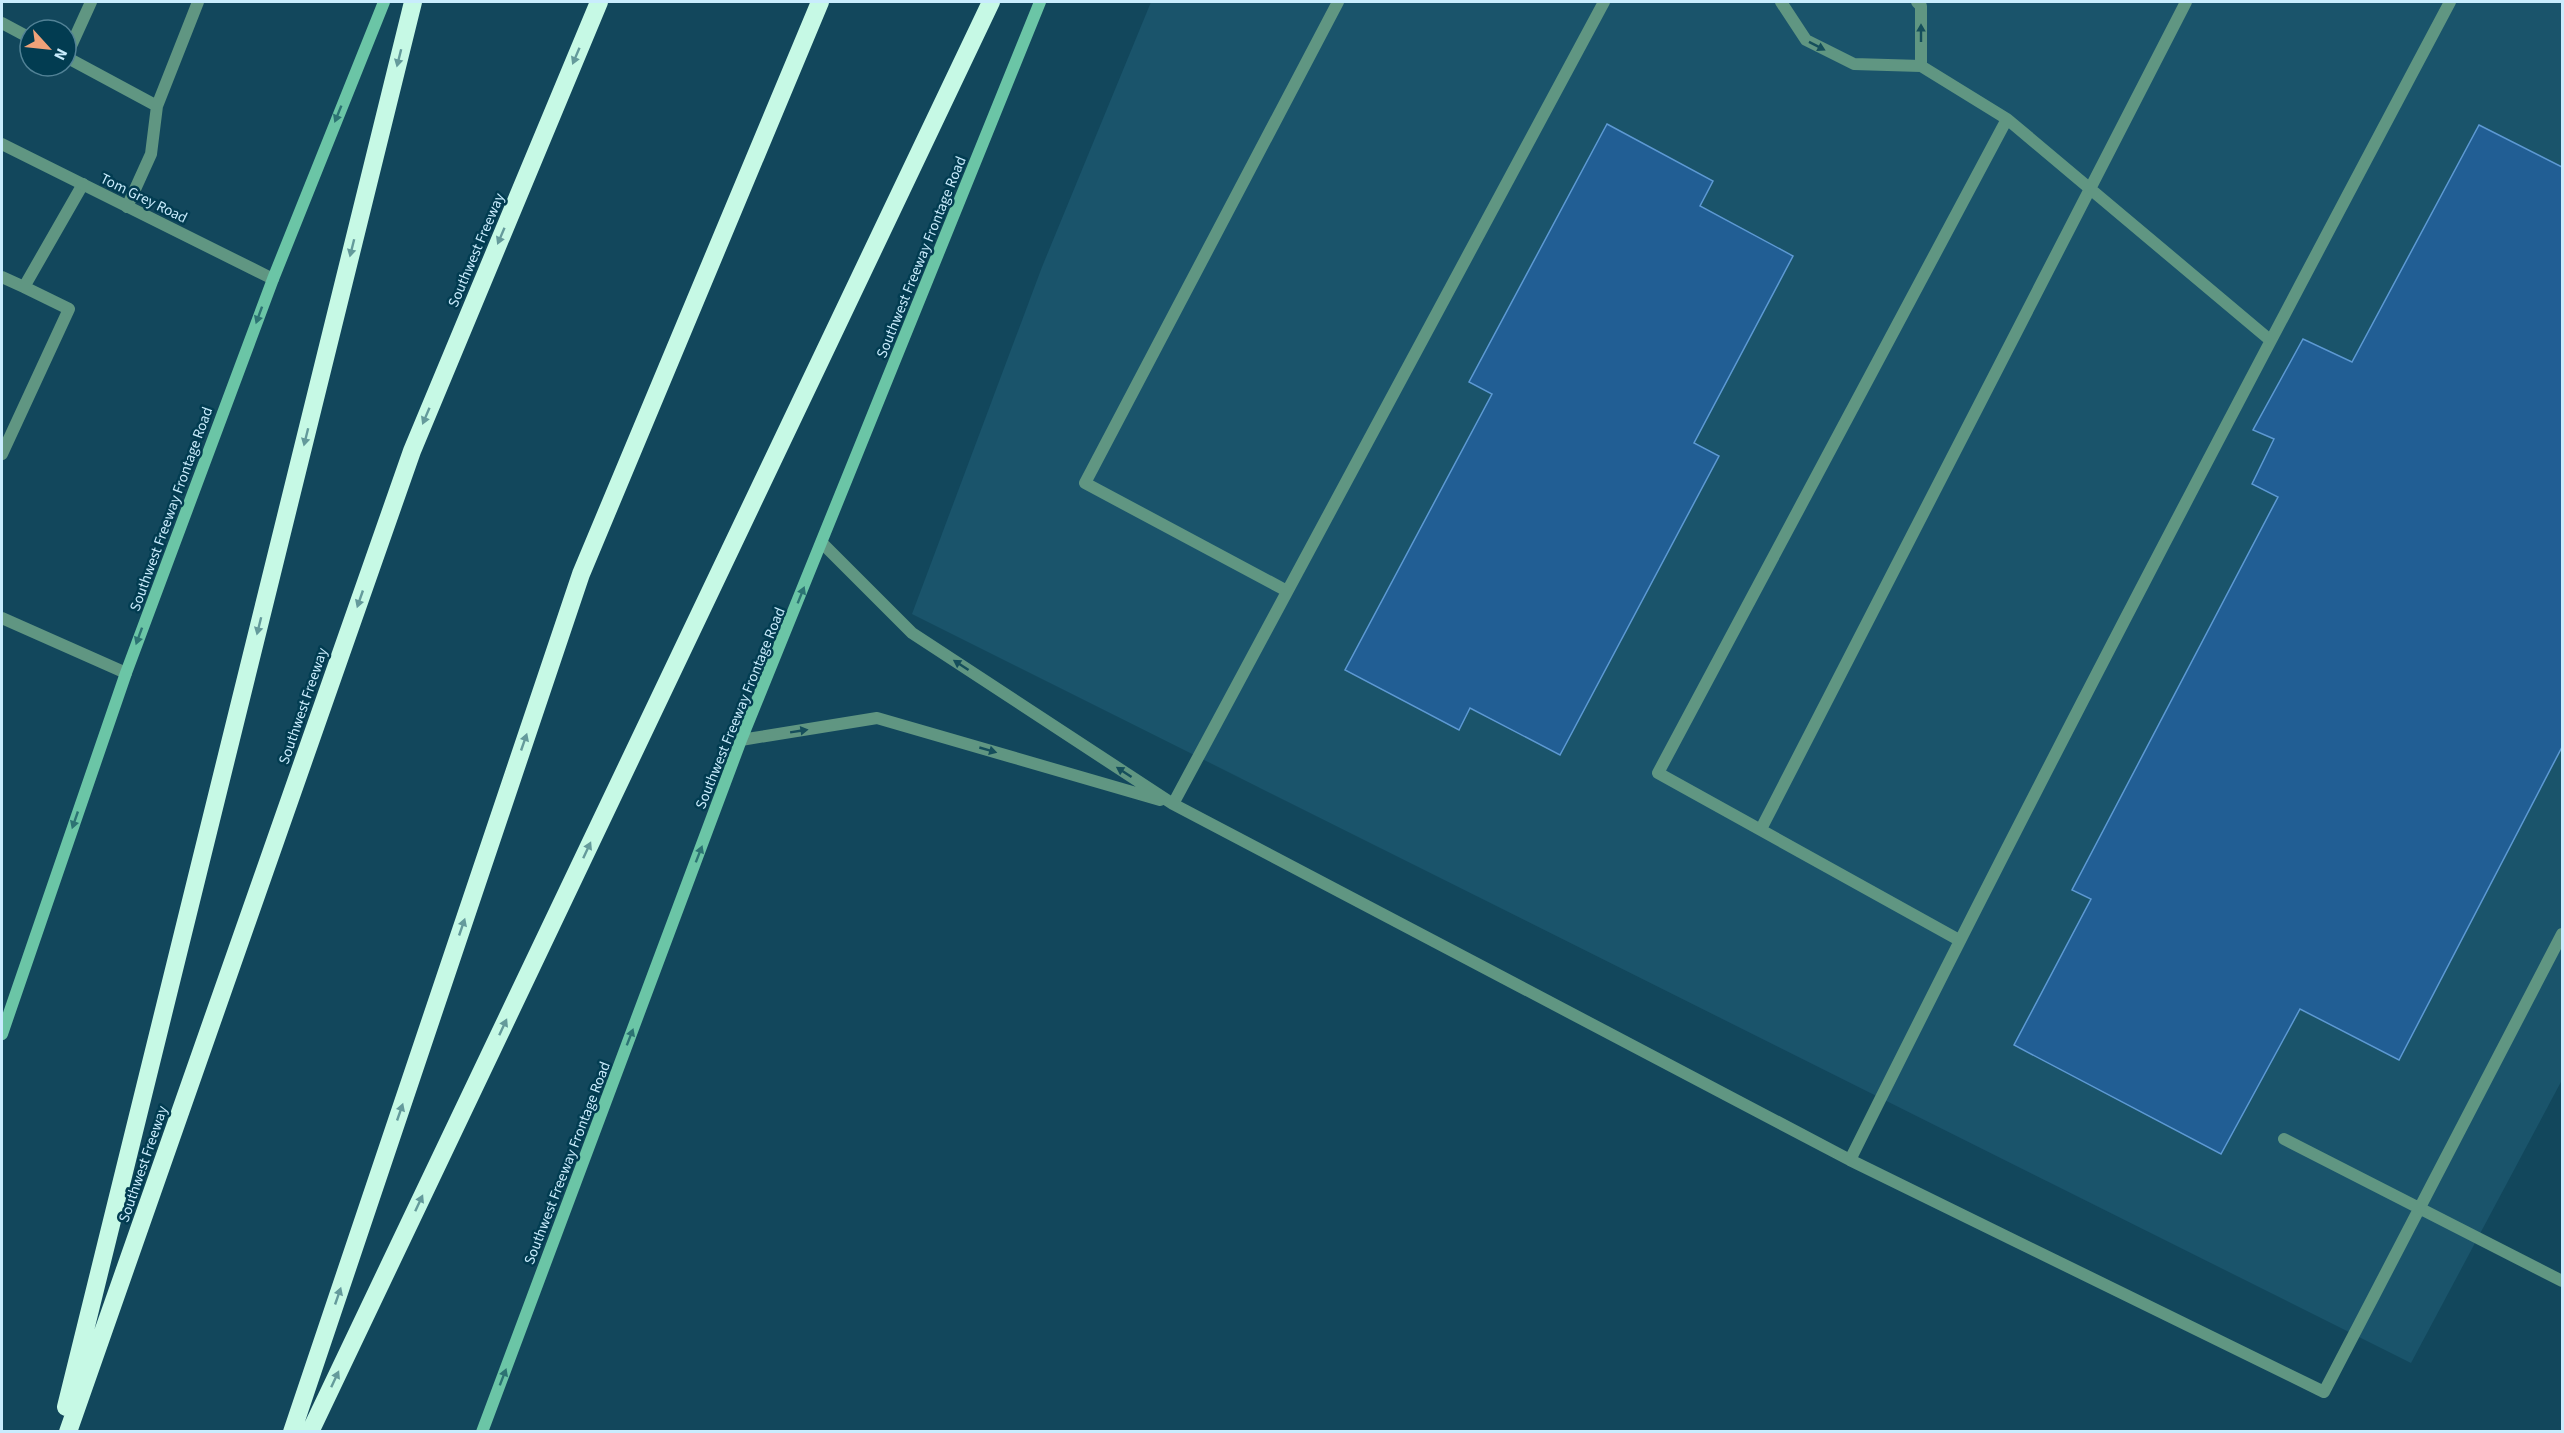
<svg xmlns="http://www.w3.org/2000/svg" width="2564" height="1433" font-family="'Source Sans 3',sans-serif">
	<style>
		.built { fill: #1a546b }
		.building { fill: #215e94; stroke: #5d99d3; stroke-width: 1.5 }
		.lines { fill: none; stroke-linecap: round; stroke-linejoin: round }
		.lane { stroke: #609682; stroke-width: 12 }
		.street { stroke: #609682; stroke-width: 12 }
		.secondary { stroke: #6bc5a6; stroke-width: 12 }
		.highway { stroke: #c6f9e5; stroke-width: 18 }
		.oneway { fill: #154e5b }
		.oneway2 { fill: #649a9b }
		.oneway3 { fill: #2c7373 }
		.labels { text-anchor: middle; stroke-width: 5; stroke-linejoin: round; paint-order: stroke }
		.street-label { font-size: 15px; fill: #c9ecfd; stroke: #023c51 }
	</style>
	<rect width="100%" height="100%" fill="#12475c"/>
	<path class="built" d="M1151,2H2562V1080L2411,1363L912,614L1042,267Z"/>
	<path class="building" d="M1607,124L1713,181L1700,206L1793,256L1694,443L1719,456L1560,755L1470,708L1459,730L1345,670L1492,394L1469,382Z
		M2479,125L2562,167V747L2399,1060L2300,1009L2221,1154L2014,1045L2091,899L2072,890L2278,497L2252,484L2274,439L2253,430L2303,339L2352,362Z"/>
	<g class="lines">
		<path class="lane" d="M1781,2L1806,40L1854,64L1921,66L2007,119L2270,340
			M1917,2L1921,6V66
			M2,23L30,38
			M66,57L157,106
			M66,57L91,2
			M127,207L151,154L157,106L198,2
			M2,277L24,287
			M2,454L69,309L24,287L83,184
			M822,543L912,633L1173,804L1850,1160C2043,771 2246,386 2450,2
			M1287,591L1085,483L1338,2
			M2,618L126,673
			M741,740L877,718L1160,800
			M1173,804L1604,2
			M1761,829L2186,2
			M1959,940L1658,773L2007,119
			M2284,1139L2562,1281
			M1850,1160L2324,1392L2562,934"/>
		<path class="street" d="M2,144L273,279"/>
		<path class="secondary" d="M2,1034L126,673L273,279L384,2
			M482,1432L741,740L1040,2"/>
		<path class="highway" d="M66,1407L413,2
			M68,1432L412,451L599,2
			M292,1432L581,574L820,2
			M310,1432L991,2"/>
	</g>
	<defs><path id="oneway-solid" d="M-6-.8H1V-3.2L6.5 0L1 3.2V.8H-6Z" transform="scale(1.5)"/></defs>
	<g class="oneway">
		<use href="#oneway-solid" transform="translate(1921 33) rotate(-90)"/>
		<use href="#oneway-solid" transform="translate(1817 46) rotate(27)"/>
		<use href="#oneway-solid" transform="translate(961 665) rotate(-147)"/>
		<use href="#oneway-solid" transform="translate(799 731) rotate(-9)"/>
		<use href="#oneway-solid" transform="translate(988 750) rotate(16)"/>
		<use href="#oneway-solid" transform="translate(1124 772) rotate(-147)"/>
	</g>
	<g class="oneway2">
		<use href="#oneway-solid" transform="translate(576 56) rotate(113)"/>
		<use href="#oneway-solid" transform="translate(399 58) rotate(104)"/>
		<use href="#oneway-solid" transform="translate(501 236) rotate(113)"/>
		<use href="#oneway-solid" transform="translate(352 248) rotate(104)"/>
		<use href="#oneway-solid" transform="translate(426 416) rotate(113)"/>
		<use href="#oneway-solid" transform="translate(306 437) rotate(104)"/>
		<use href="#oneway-solid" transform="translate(360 599) rotate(109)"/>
		<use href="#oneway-solid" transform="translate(259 626) rotate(104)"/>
		<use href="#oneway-solid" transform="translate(524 742) rotate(-71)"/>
		<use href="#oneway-solid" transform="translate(587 850) rotate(-65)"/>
		<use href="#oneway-solid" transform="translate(462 927) rotate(-71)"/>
		<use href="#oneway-solid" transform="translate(503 1027) rotate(-65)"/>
		<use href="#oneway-solid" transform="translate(400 1112) rotate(-71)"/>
		<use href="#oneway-solid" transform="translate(419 1203) rotate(-65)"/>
		<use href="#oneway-solid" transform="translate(338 1296) rotate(-71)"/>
		<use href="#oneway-solid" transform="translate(335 1379) rotate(-65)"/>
	</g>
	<g class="oneway3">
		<use href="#oneway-solid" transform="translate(338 114) rotate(112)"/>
		<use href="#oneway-solid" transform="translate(259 315) rotate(110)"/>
		<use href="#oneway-solid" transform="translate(801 595) rotate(-68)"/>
		<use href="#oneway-solid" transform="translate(139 636) rotate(110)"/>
		<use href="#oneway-solid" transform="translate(75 820) rotate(109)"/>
		<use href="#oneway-solid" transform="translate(699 854) rotate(-69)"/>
		<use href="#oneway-solid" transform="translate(630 1037) rotate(-69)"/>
		<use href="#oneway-solid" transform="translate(503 1377) rotate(-69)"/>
	</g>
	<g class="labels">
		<g class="street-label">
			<text transform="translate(144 198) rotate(26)" y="5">Tom Grey Road</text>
			<text transform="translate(476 250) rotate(-67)" y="5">Southwest Freeway</text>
			<text transform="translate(921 257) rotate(-68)" y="5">Southwest Freeway Frontage Road</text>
			<text transform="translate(171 509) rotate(-70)" y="5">Southwest Freeway Frontage Road</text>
			<text transform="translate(303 706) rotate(-71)" y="5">Southwest Freeway</text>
			<text transform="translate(740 708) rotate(-68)" y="5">Southwest Freeway Frontage Road</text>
			<text transform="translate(567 1163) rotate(-69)" y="5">Southwest Freeway Frontage Road</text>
			<text transform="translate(143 1164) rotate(-71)" y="5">Southwest Freeway</text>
		</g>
	</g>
	<rect width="2564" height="1433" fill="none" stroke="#c9ecfd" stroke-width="6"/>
	<g transform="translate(48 48) rotate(117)"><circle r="28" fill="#023c51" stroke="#528296" stroke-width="1.5"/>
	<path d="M0-4.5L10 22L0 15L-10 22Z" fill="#f0a279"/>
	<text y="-9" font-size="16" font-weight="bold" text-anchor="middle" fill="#c9ecfd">N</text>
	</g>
</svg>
